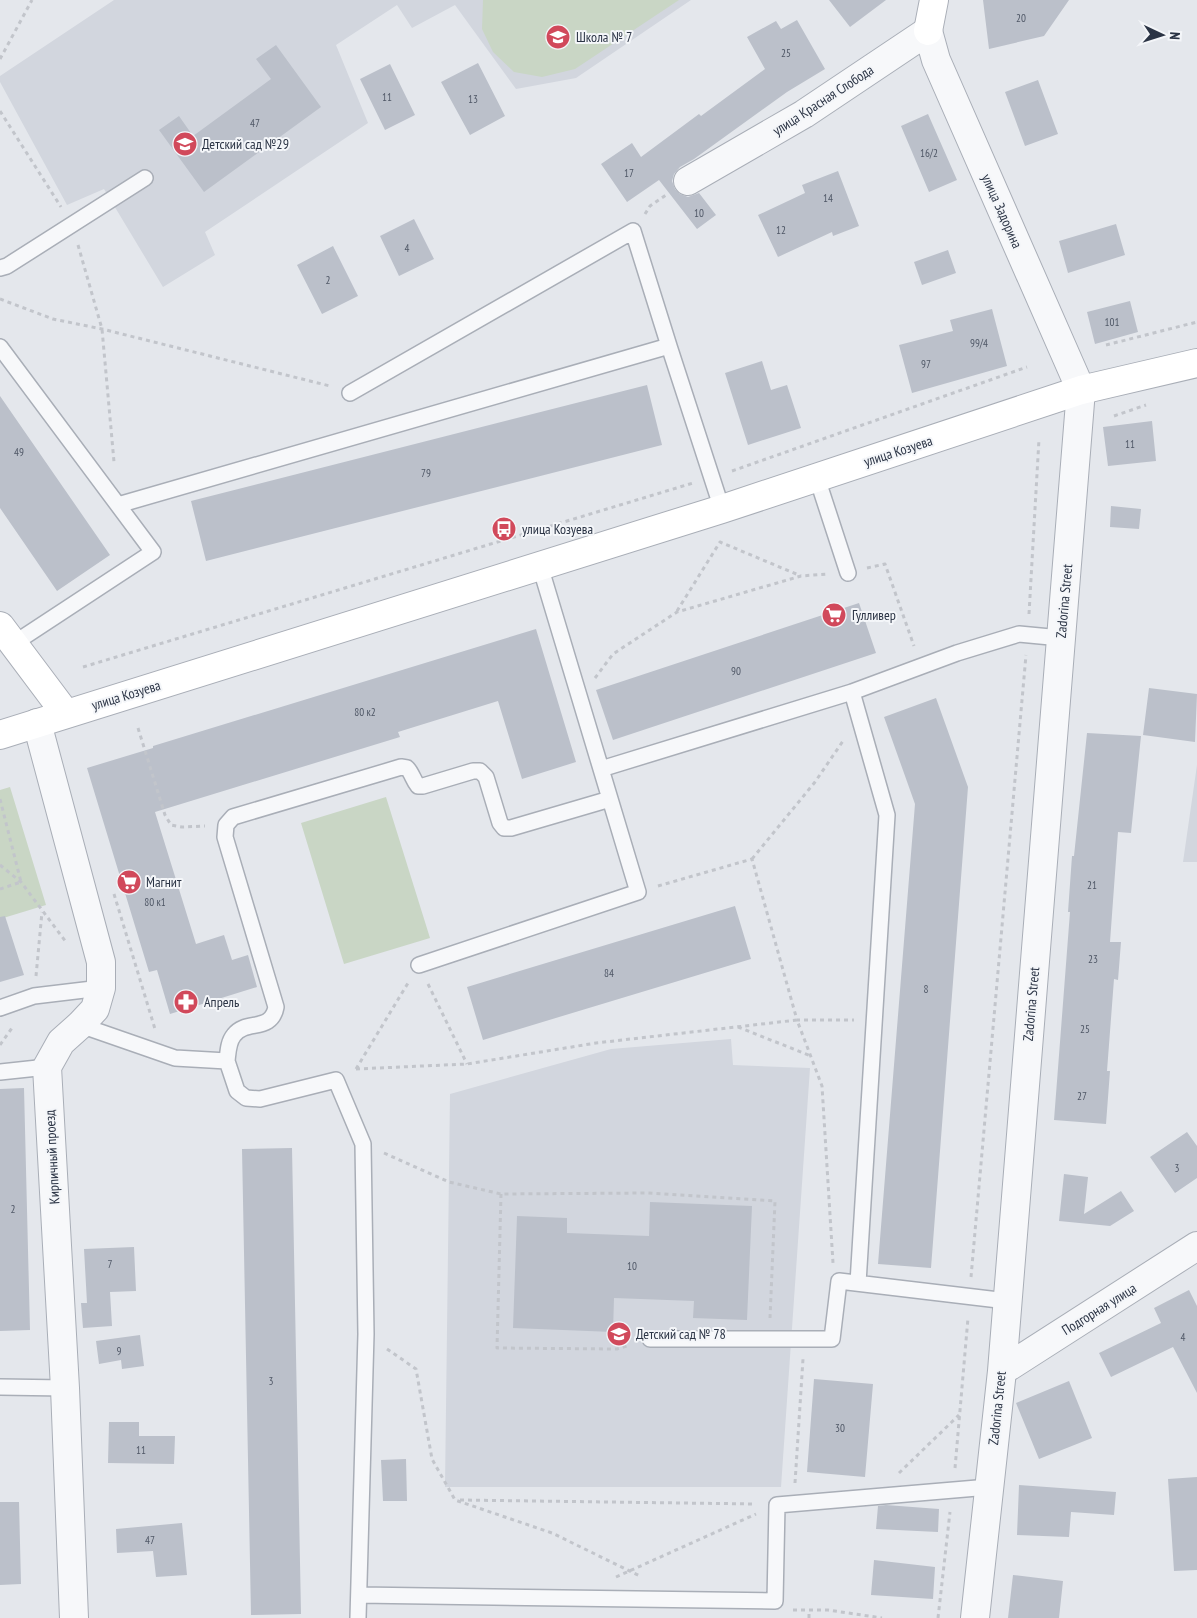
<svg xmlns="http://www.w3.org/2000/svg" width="1197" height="1618" font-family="'PT Sans Narrow',sans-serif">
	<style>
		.built { fill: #d2d6de }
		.green { fill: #c9d6c5 }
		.building { fill: #bbc0ca }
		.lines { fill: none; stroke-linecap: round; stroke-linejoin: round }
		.lane-casing { stroke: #a9aeb7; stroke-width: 18 }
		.street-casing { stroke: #a9aeb7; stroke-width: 30 }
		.secondary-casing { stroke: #a9aeb7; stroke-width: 30 }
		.path { stroke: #c2c5cb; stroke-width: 3; stroke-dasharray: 4 4; stroke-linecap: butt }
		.lane { stroke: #f7f8fa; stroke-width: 15 }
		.street { stroke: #f7f8fa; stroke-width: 28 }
		.secondary { stroke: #fff; stroke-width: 28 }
		.labels { text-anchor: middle; stroke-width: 4; stroke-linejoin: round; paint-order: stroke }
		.number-label { font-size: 11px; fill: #4f5766 }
		.poi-label { font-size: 14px; fill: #2b3445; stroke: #f4f6f9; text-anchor: start }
		.street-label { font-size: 14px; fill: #2b3445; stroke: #f4f6f9 }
	</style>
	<rect width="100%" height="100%" fill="#e4e7ec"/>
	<path class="built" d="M114,0H691L576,78L516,89L455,5L412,28L397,5L336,45L368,123L205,232L215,255L163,287L104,189L67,205L0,82V76Z
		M1197,765V862H1183Z
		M731,1039L733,1065L810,1068L781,1487H445L450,1094L611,1049Z"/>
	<path class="green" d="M483,0H679L575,69L542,77L514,72L493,52L482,29Z
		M10,787L46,905L0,919V790Z
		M386,797L430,938L344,964L301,823Z"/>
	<path class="building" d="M829,0H886L850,27Z
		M983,0H1069L1044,36L989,49Z
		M797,20L825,69L787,92L694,159L680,167L674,174L672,181L675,189L680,194L688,197L699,193L716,215L697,229L659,180L627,202L601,164L632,143L641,157L699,114L701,116L765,69L747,37L776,21L781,29Z
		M276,45L321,107L204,192L159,130L179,116L193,136L271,79L256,59Z
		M478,63L505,116L470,135L441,82Z
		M390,64L415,115L385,130L360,79Z
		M1038,80L1058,134L1025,146L1005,92Z
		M928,114L957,180L929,192L901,126Z
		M838,171L859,226L833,236L832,232L778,257L758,215L805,193L802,185Z
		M414,219L434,259L399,276L380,236Z
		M1116,224L1125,255L1068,273L1059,241Z
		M333,246L358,296L322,314L297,265Z
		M948,250L956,273L922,285L914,262Z
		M1130,301L1138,332L1095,344L1087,312Z
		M992,309L1007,366L912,393L899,345L953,331L950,320Z
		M762,361L771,390L787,385L801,428L748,445L725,373Z
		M647,385L662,445L206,561L191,501Z
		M0,396L110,555L57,591L0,508Z
		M1152,421L1156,461L1108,466L1103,427Z
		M1111,506L1141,509L1139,529L1110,527Z
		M859,603L876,653L613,740L596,690Z
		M536,629L576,762L522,779L498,701L398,732L400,737L155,812L196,944L224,935L232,960L248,955L257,987L170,1014L157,970L149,972L87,768L153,748V746Z
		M1149,688L1197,694L1195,742L1143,735Z
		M936,698L968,787L931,1268L878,1264L915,804L884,717Z
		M1087,733L1141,736L1131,833L1118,832L1110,942H1121L1118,980L1114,979L1107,1071H1110L1106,1124L1054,1120L1070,912H1068L1072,856H1074Z
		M735,906L751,959L483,1040L467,987Z
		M5,916L24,975L0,982V917Z
		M24,1088L30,1330L0,1331V1089Z
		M1187,1132L1197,1146V1178L1175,1193L1150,1157Z
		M292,1148L301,1614L251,1615L242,1149Z
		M1064,1174L1088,1177L1084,1214L1121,1191L1134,1211L1110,1226L1059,1221Z
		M650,1202L752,1206L747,1320L693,1318L694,1301L614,1298L613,1332L513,1328L517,1216L567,1218V1233L649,1236Z
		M134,1247L136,1291L110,1292L112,1326L83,1328L81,1303H87L84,1249Z
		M1189,1290L1197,1306V1393L1173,1347L1111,1377L1099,1353L1161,1323L1154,1308Z
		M140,1335L144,1366L122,1369L121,1360L99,1364L96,1341Z
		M814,1379L873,1384L865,1477L807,1472Z
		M1069,1381L1092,1438L1039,1459L1016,1403Z
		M109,1422H139V1436H175L174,1464L108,1463Z
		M406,1459L407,1501H383L381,1460Z
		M1197,1477V1570L1174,1571L1168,1479Z
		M1019,1485L1116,1492L1114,1515L1071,1512L1069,1537L1017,1535Z
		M0,1502H19L21,1584L0,1585Z
		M886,1505L939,1509L938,1532L876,1529L878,1506Z
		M182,1523L187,1575L156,1577L153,1551L117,1553L116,1529Z
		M874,1560L935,1567L933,1599L871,1595Z
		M1013,1575L1063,1581L1059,1618H1008Z"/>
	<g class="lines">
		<defs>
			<path id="lane" d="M0,268L7,266L145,178
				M0,347L153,552L13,644
				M350,393L633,231L669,346
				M817,478L848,573
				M118,505L669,346L722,509
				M601,769L852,692
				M419,965L638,892L540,566
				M0,1008L34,996L101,988
				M80,1025L175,1058L227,1061L237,1091L246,1098L260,1099L336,1080L363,1144L366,1334L358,1618
				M227,1061C228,1053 228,1042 234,1035C246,1019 271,1033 276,1007L225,837L226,825L233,817L401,767L407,768C412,773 413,780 418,786H423L473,771H480L486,777L500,823L504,828H511L610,799
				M0,1072L47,1067
				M858,1283L887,815L852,692L957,653L1019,634L1061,638
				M650,1339H832L839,1281L1007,1301
				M0,1387L65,1388
				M359,1595L775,1601L777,1505L989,1487"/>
			<path id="street" d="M688,181L804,114L928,31L936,60L1081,390L1002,1371L975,1618
				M37,723L101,962V988L95,1009L80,1025L61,1042L47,1067L65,1388L74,1618
				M1002,1371L1197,1246"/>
			<path id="secondary" d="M928,31L934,0
				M0,626L66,714
				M0,735L722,509L1081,390L1197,363"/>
		</defs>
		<use href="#lane" class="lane-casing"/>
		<use href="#street" class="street-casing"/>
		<use href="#secondary" class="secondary-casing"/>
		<path class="path" d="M0,59L32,0
			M0,111L61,207
			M645,214L650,206L666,195
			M78,245L102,329L114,462
			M0,299L53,319L102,329L330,386
			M1106,345L1197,322
			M1114,416L1146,405
			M732,471L1027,367
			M867,568L885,564L914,646
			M677,611L720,542L801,576
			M1029,614L1039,439
			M83,667L693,483
			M595,678L613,654L677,612L801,576L827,574
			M138,728L165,815L171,825L182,827L205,826
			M0,799L21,882L0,889
			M752,859L815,782L843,741
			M0,865L21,882L66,942
			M658,886L752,859L797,1020H854
			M114,894L155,1029
			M36,976L42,912
			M428,984L467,1064
			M738,1027L811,1056
			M0,1045L12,1028
			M356,1069L467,1064L596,1043L797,1020L822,1086L833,1263
			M356,1069L408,983
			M384,1153L449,1182L501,1194L648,1193L775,1201L770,1318
			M501,1194L497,1348L617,1349L630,1345
			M971,1277L1026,655
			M387,1349L416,1369L432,1459L455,1500L552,1533L640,1576
			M955,1468L968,1318
			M899,1473L959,1415
			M795,1483L803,1359
			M460,1500L756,1504
			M616,1577L756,1514
			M793,1610H828L882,1618
			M809,1618V1610
			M938,1618L950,1512"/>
		<use href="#lane" class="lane"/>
		<use href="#street" class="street"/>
		<use href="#secondary" class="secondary"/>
	</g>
	<defs>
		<symbol id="school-disc" viewBox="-11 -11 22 22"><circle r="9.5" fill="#d1495b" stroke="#f4f6f9"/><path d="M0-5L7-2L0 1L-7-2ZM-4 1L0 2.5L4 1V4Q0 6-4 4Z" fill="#fff"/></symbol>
		<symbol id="bus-disc" viewBox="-11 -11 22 22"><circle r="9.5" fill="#d1495b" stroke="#f4f6f9"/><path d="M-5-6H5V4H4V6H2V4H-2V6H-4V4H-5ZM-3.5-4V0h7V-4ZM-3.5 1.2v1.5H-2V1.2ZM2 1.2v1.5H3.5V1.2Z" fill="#fff"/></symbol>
		<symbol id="supermarket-disc" viewBox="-11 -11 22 22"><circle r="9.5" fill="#d1495b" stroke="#f4f6f9"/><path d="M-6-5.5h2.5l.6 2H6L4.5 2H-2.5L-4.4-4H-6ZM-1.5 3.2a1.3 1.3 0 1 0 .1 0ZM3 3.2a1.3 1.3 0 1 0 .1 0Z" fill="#fff"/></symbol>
		<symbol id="pharmacy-disc" viewBox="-11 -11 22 22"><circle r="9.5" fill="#d1495b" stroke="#f4f6f9"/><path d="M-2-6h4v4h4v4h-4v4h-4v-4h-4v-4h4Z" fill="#fff"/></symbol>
	</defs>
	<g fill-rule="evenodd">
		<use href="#school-disc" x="544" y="23" width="28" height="28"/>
		<use href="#school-disc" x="171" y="130" width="28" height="28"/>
		<use href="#bus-disc" x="490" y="515" width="28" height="28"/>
		<use href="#supermarket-disc" x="820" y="601" width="28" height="28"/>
		<use href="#supermarket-disc" x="115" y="868" width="28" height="28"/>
		<use href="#pharmacy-disc" x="172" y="988" width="28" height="28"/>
		<use href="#school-disc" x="605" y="1320" width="28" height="28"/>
	</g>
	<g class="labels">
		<g class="number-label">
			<text x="1021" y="22">20</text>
			<text x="786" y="57">25</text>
			<text x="387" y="101">11</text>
			<text x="473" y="103">13</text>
			<text x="255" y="127">47</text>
			<text x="929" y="157">16/2</text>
			<text x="629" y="177">17</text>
			<text x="828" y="202">14</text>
			<text x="699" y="217">10</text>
			<text x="781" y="234">12</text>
			<text x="407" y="252">4</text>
			<text x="328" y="284">2</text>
			<text x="1112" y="326">101</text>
			<text x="979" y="347">99/4</text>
			<text x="926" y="368">97</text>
			<text x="1130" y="448">11</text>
			<text x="19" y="456">49</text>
			<text x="426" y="477">79</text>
			<text x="736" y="675">90</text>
			<text x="365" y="716">80 к2</text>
			<text x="1092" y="889">21</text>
			<text x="155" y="906">80 к1</text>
			<text x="1093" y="963">23</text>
			<text x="609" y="977">84</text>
			<text x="926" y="993">8</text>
			<text x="1085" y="1033">25</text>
			<text x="1082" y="1100">27</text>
			<text x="1177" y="1172">3</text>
			<text x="13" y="1213">2</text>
			<text x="110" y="1268">7</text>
			<text x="632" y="1270">10</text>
			<text x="1183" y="1341">4</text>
			<text x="119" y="1355">9</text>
			<text x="271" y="1385">3</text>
			<text x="840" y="1432">30</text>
			<text x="141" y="1454">11</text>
			<text x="150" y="1544">47</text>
		</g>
		<g class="poi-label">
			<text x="576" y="42">Школа № 7</text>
			<text x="202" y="149">Детский сад №29</text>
			<text x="522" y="534">улица Козуева</text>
			<text x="852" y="620">Гулливер</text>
			<text x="146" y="887">Магнит</text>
			<text x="204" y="1007">Апрель</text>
			<text x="636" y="1339">Детский сад № 78</text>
		</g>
		<g class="street-label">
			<text transform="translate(823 100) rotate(-33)" y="5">улица Красная Слобода</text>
			<text transform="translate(1002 211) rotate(66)" y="5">улица Задорина</text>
			<text transform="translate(898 451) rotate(-18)" y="5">улица Козуева</text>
			<text transform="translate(1064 601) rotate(-85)" y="5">Zadorina Street</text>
			<text transform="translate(126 695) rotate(-17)" y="5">улица Козуева</text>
			<text transform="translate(1031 1004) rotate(-85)" y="5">Zadorina Street</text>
			<text transform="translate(52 1157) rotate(-93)" y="5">Кирпичный проезд</text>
			<text transform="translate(1099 1309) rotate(-32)" y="5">Подгорная улица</text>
			<text transform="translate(997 1408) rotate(-84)" y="5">Zadorina Street</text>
		</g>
	</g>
	<g transform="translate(1162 35) rotate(94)" stroke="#f4f6f9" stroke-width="4" paint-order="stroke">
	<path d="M0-4L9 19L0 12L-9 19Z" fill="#2b3445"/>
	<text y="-8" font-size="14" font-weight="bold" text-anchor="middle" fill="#2b3445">N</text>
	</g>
</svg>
